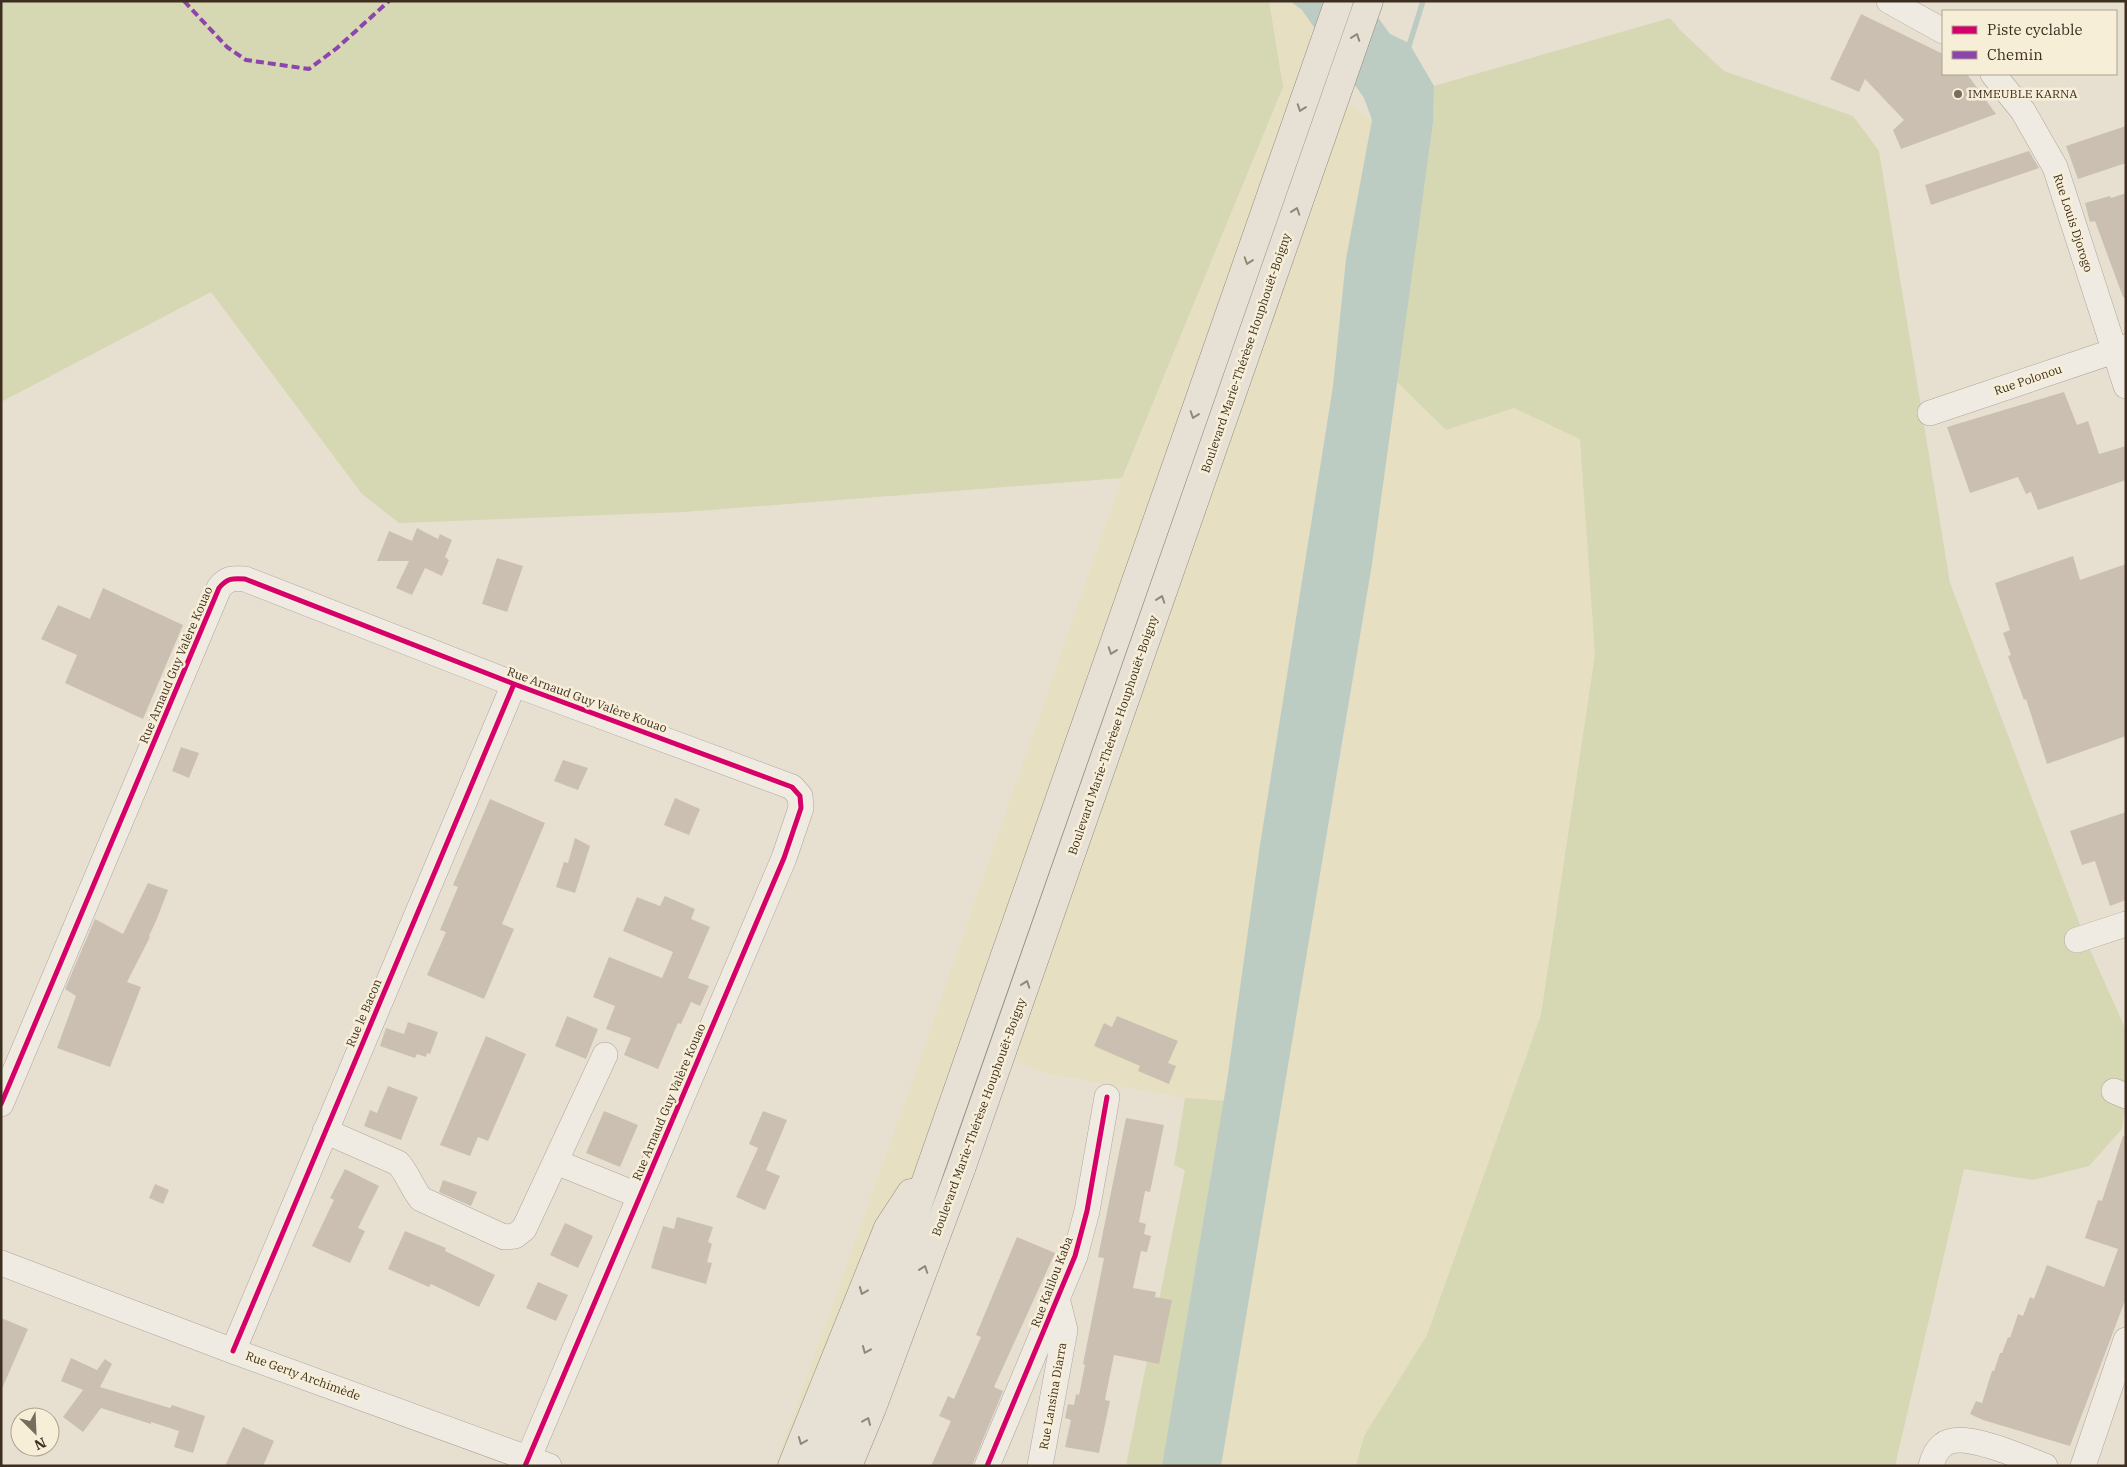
<svg xmlns="http://www.w3.org/2000/svg" width="2127" height="1467" font-family="'IBM Plex Serif',serif">
	<style>
		.farmland { fill: #e6dfc2 }
		.green { fill: #d6d7b3 }
		.water { fill: #bcccc2 }
		.lines { fill: none; stroke-linecap: round; stroke-linejoin: round }
		.stream { stroke: #bcccc2; stroke-width: 5.5 }
		.building { fill: #cbbfb2 }
		.minor-casing { stroke: #ada599; stroke-width: 26 }
		.major-casing { stroke: #928b80; stroke-width: 29 }
		.minor { stroke: #efebe3; stroke-width: 25 }
		.major { stroke: #e6e1d4; stroke-width: 28 }
		.quiet { stroke: #8e44ad; stroke-width: 4; stroke-dasharray: 8 4; stroke-linecap: butt }
		.cycleway-casing { stroke: #f7eed8; stroke-width: 8 }
		.cycleway { stroke: #d6006c; stroke-width: 5 }
		.oneway { stroke: #92887a }
		.poi-dot { fill: #786c5e; stroke: #f7eed8; stroke-width: 2 }
		.labels { text-anchor: middle; stroke-width: 5; stroke-linejoin: round; paint-order: stroke }
		.poi-label { font-size: 12px; fill: #3d2e20; stroke: #f7eed8; text-anchor: start }
		.street-label { font-size: 12px; fill: #3d2e20; stroke: #f7eed8 }
	</style>
	<rect width="100%" height="100%" fill="#e7e0d1"/>
	<path class="farmland" d="M1269,1H1316L1325,21L1329,89L1372,120L1346,259L1333,386L1260,845L1227,1081V1101L1185,1098L1049,1074L969,1046L799,1466H775L922,1054L1122,478L1283,88Z
		M1396,381L1446,430L1514,408L1580,439L1595,655L1541,1015L1427,1335L1364,1436L1356,1466H1190L1232,1394L1341,753L1372,564Z"/>
	<path class="green" d="M1,1H1269L1283,87L1122,478L684,512L399,523L362,494L211,292L1,402Z
		M1670,18L1681,31L1724,71L1853,116L1879,151L1950,583L2087,943L2126,1030V1099L2122,1129L2089,1166L2033,1180L1964,1169L1895,1466H1356L1364,1436L1427,1335L1541,1015L1595,655L1580,439L1514,408L1446,430L1396,381L1433,123L1434,86Z
		M1185,1098L1255,1103L1190,1466H1126L1185,1170L1174,1165Z"/>
	<path class="water" d="M1290,1H1366L1390,34L1409,43L1434,86L1433,123L1372,564L1221,1466H1162L1227,1081L1260,845L1333,386L1346,259L1372,120L1364,98L1302,10Z"/>
	<g class="lines">
		<path class="stream" d="M1408,49L1423,1"/>
	</g>
	<path class="building" d="M1861,14L1943,54V74H1967L1996,114L1901,149L1893,130L1904,120L1865,79L1859,92L1830,79Z
		M2126,126V163L2078,179L2066,146Z
		M2029,151L2039,168L1931,205L1925,185Z
		M2126,193V297H2123L2095,221L2090,222L2085,203L2110,196L2111,198Z
		M2064,392L2077,425L2088,421L2099,454L2126,446V480L2038,510L2031,492L2026,494L2018,477L1970,493L1947,427Z
		M417,528L438,539L440,534L452,540L445,557L449,560L442,576L425,568L412,595L396,588L409,561H377L389,531L412,541Z
		M2073,556L2080,580L2126,564V736L2047,764L2026,699L2024,700L2008,656L2011,655L2003,633L2010,630L1995,583Z
		M497,558L523,566L507,612L482,604Z
		M103,588L183,625L143,719L65,683L77,655L41,639L58,605L90,619Z
		M181,747L199,753L189,778L172,771Z
		M563,760L588,768L578,790L554,781Z
		M675,798L700,809L689,835L664,825Z
		M490,799L545,823L502,924L514,929L484,999L427,975L446,932L440,930L458,887L453,885Z
		M2126,812V900L2110,906L2095,861L2082,865L2070,831Z
		M575,838L590,846L575,893L556,887L564,862L568,863Z
		M148,883L168,890L156,921L149,936L150,937L127,982L141,987L110,1067L57,1048L76,996L65,989L95,919L123,934Z
		M665,896L695,909L691,919L710,927L688,978L709,986L700,1006L691,1002L681,1024L678,1023L658,1069L624,1055L631,1038L606,1029L615,1006L593,997L609,957L662,978L673,952L623,931L637,897L660,906Z
		M567,1016L598,1029L586,1059L555,1046Z
		M1117,1016L1178,1041L1168,1063L1176,1066L1169,1084L1138,1071L1140,1066L1094,1046L1104,1023L1112,1027Z
		M408,1022L438,1032L430,1054L427,1053L426,1057L417,1054L415,1058L380,1046L386,1028L404,1034Z
		M486,1036L526,1054L488,1141L478,1137L470,1156L440,1145Z
		M388,1086L418,1097L401,1140L364,1126L370,1110L377,1113Z
		M604,1111L638,1125L620,1167L586,1153Z
		M763,1111L787,1120L766,1170L780,1176L765,1210L736,1197L758,1148L749,1144Z
		M1126,1118L1164,1125L1150,1192L1145,1191L1139,1222L1146,1224L1144,1234L1151,1236L1147,1252L1141,1251L1133,1288L1156,1292L1155,1297L1172,1300L1159,1364L1114,1355L1105,1400L1110,1401L1099,1453L1065,1447L1071,1420L1065,1418L1068,1404L1074,1405L1076,1394L1079,1395L1085,1365L1083,1364L1104,1258L1098,1257Z
		M2123,1136L2126,1137V1298L2070,1446L1983,1420L1970,1414L1976,1401L1982,1403L1992,1371H1994L2000,1353H2002L2008,1337L2010,1338L2018,1314L2023,1316L2030,1297L2034,1299L2047,1265L2104,1287L2118,1249L2085,1238L2098,1200L2102,1201Z
		M345,1169L379,1186L358,1228L365,1231L350,1263L312,1246L334,1200L330,1198Z
		M443,1180L477,1192L471,1206L439,1192Z
		M155,1184L169,1190L163,1204L149,1198Z
		M677,1217L713,1227L708,1242L712,1244L707,1262L712,1263L706,1284L651,1268L663,1226L674,1229Z
		M565,1223L593,1236L578,1268L550,1255Z
		M405,1231L446,1248L445,1251L495,1275L479,1307L431,1284L429,1287L388,1269Z
		M1017,1237L1055,1253L994,1387L1003,1391L972,1466H931L951,1421L939,1416L948,1396L954,1399L981,1337L976,1335Z
		M538,1282L568,1295L556,1321L526,1308Z
		M1,1318L28,1329L1,1391Z
		M71,1358L97,1370L105,1359L112,1364L100,1387L170,1408L172,1405L205,1416L193,1453L174,1447L179,1431L151,1422V1424L101,1408L83,1432L63,1417L83,1390L61,1381Z
		M243,1427L274,1441L263,1466H225Z"/>
	<g class="lines">
		<defs>
			<path id="minor" d="M1889,1L1943,31
				M1993,74L2023,111L2055,167L2126,386
				M1930,413L2126,347
				M2077,940L2126,924
				M2114,1091L2126,1096
				M1,1104L219,588C227,578 233,578 245,579L514,684L792,787L800,796L801,808L784,858L525,1466
				M325,1131L398,1163C408,1174 412,1188 421,1199L504,1237L515,1236L524,1229L605,1055
				M556,1162L640,1196
				M1,1263L233,1351L549,1466
				M233,1351L514,684
				M987,1466L1075,1256L1087,1211L1107,1097
				M1040,1466L1065,1330L1057,1298
				M1931,1466C1933,1458 1936,1450 1943,1445C1962,1429 2023,1458 2045,1466
				M2083,1466L2126,1340"/>
			<path id="major" d="M792,1466L888,1228L911,1193
				M818,1466L870,1341L1339,1
				M848,1466L872,1408L961,1169L1369,1"/>
		</defs>
		<use href="#minor" class="minor-casing"/>
		<use href="#major" class="major-casing"/>
		<use href="#minor" class="minor"/>
		<use href="#major" class="major"/>
		<path class="quiet" d="M184,1L227,47L246,60L309,69L337,48L389,1"/>
		<defs>
			<path id="cycleway" d="M1,1104L219,588C227,578 233,578 245,579L514,684L792,787L800,796L801,808L784,858L525,1466
				M233,1351L514,684
				M987,1466L1075,1256L1087,1211L1107,1097"/>
		</defs>
		<use href="#cycleway" class="cycleway-casing"/>
		<use href="#cycleway" class="cycleway"/>
	</g>
	<defs><path id="oneway-chevron" d="M-2-3.5L2.5 0L-2 3.5" fill="none" stroke-width="1.6" stroke-linecap="round" stroke-linejoin="round" transform="scale(1.25)"/></defs>
	<g class="oneway">
		<use href="#oneway-chevron" transform="translate(1356 37) rotate(-70)"/>
		<use href="#oneway-chevron" transform="translate(1301 108) rotate(109)"/>
		<use href="#oneway-chevron" transform="translate(1296 211) rotate(-71)"/>
		<use href="#oneway-chevron" transform="translate(1248 261) rotate(109)"/>
		<use href="#oneway-chevron" transform="translate(1194 415) rotate(109)"/>
		<use href="#oneway-chevron" transform="translate(1161 599) rotate(-71)"/>
		<use href="#oneway-chevron" transform="translate(1112 651) rotate(109)"/>
		<use href="#oneway-chevron" transform="translate(1026 984) rotate(-71)"/>
		<use href="#oneway-chevron" transform="translate(924 1269) rotate(-70)"/>
		<use href="#oneway-chevron" transform="translate(863 1291) rotate(112)"/>
		<use href="#oneway-chevron" transform="translate(866 1350) rotate(113)"/>
		<use href="#oneway-chevron" transform="translate(867 1421) rotate(-67)"/>
		<use href="#oneway-chevron" transform="translate(802 1441) rotate(112)"/>
	</g>
	<circle class="poi-dot" cx="1958" cy="94" r="5"/>
	<g class="labels">
		<g class="poi-label">
			<text x="1968" y="98">IMMEUBLE KARNA</text>
		</g>
		<g class="street-label">
			<text transform="translate(2073 223) rotate(72)" y="4">Rue Louis Djorogo</text>
			<text transform="translate(1246 353) rotate(-71)" y="4">Boulevard Marie-Thérèse Houphouët-Boigny</text>
			<text transform="translate(2028 380) rotate(-19)" y="4">Rue Polonou</text>
			<text transform="translate(176 665) rotate(-67)" y="4">Rue Arnaud Guy Valère Kouao</text>
			<text transform="translate(587 700) rotate(20)" y="4">Rue Arnaud Guy Valère Kouao</text>
			<text transform="translate(1113 735) rotate(-71)" y="4">Boulevard Marie-Thérèse Houphouët-Boigny</text>
			<text transform="translate(364 1013) rotate(-67)" y="4">Rue le Bacon</text>
			<text transform="translate(669 1102) rotate(-67)" y="4">Rue Arnaud Guy Valère Kouao</text>
			<text transform="translate(979 1117) rotate(-70)" y="4">Boulevard Marie-Thérèse Houphouët-Boigny</text>
			<text transform="translate(1052 1282) rotate(-69)" y="4">Rue Kalilou Kaba</text>
			<text transform="translate(303 1376) rotate(20)" y="4">Rue Gerty Archimède</text>
			<text transform="translate(1053 1396) rotate(-80)" y="4">Rue Lansina Diarra</text>
		</g>
	</g>
	<rect width="2127" height="1467" fill="none" stroke="#3d2e20" stroke-width="5"/>
	<rect x="1942" y="10" width="175" height="65" fill="#f7eed8" stroke="#ada18e"/>
	<rect x="1952" y="26" width="25" height="8" fill="#d6006c" stroke="#ada18e"/>
	<text x="1987" y="35" font-size="15" fill="#3d2e20">Piste cyclable</text>
	<rect x="1952" y="51" width="25" height="8" fill="#8e44ad" stroke="#ada18e"/>
	<text x="1987" y="60" font-size="15" fill="#3d2e20">Chemin</text>
	<g transform="translate(35 1432) rotate(156)"><circle r="24" fill="#f7eed8" stroke="#ada18e"/>
	<path d="M0-4L9 19L0 12L-9 19Z" fill="#786c5e"/>
	<text y="-8" font-size="14" font-weight="bold" text-anchor="middle" fill="#3d2e20">N</text>
	</g>
</svg>
